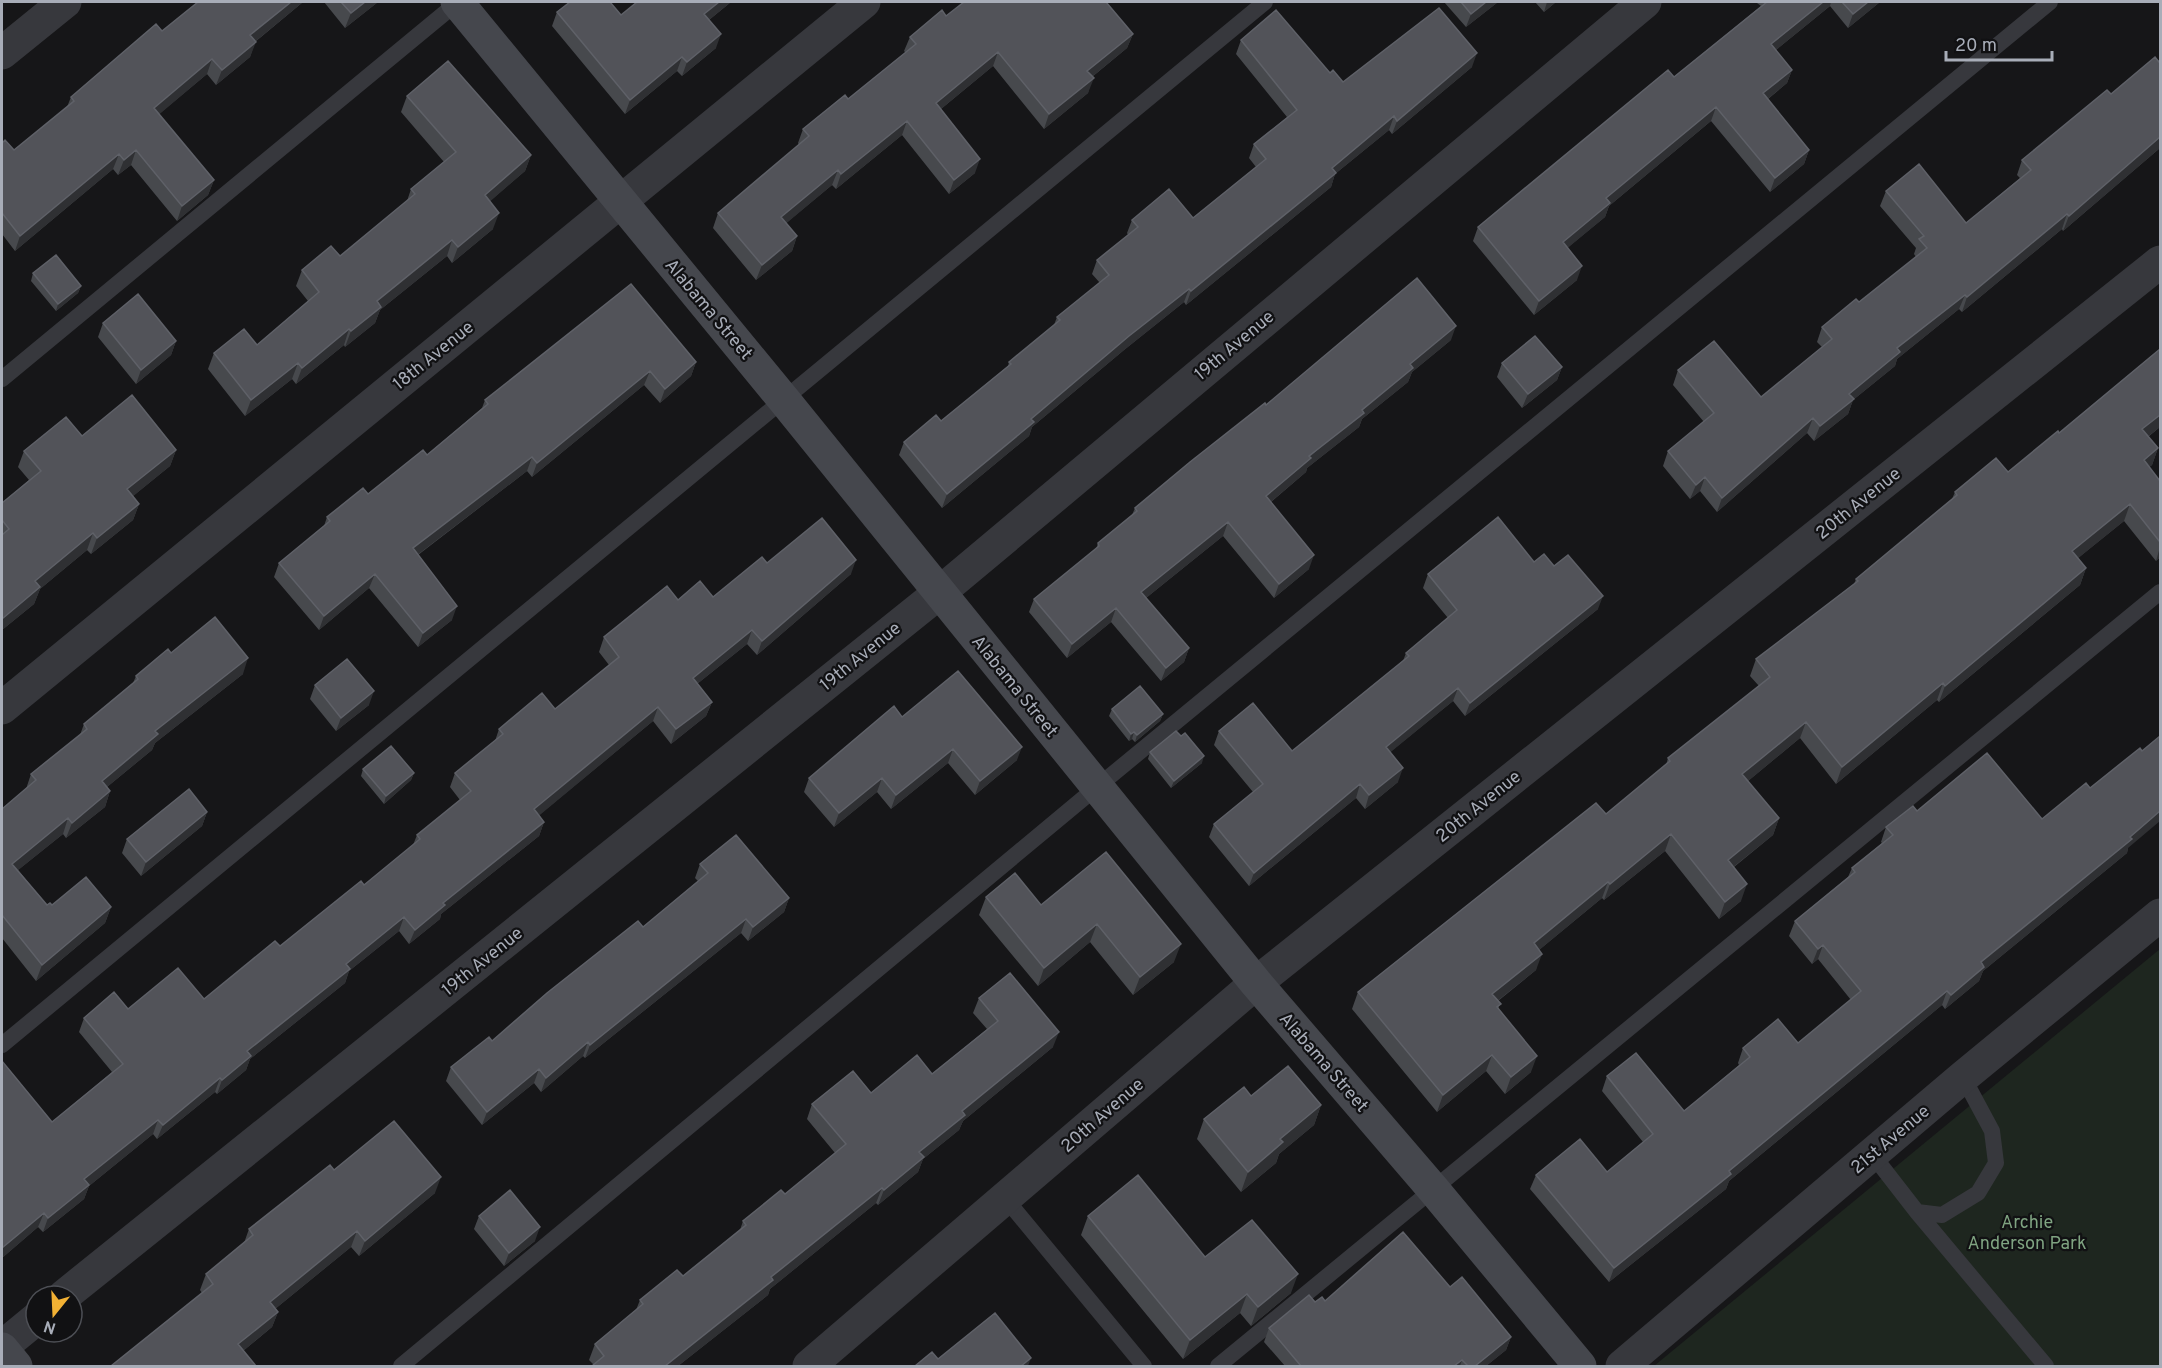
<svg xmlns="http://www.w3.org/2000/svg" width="2162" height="1368" font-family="Overpass,sans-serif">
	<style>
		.green { fill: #1e261f }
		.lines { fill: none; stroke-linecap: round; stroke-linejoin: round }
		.lane { stroke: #37383d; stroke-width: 16 }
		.street { stroke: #37383d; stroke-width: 33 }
		.secondary { stroke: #45474d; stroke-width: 33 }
		.wall { fill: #47494d }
		.shaded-wall { fill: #2f3033 }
		.building { fill: #525359; stroke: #5f6168; stroke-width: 1.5 }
		.labels { text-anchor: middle; stroke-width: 4.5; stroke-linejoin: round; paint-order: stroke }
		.street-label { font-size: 18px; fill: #a8adb8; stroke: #111113 }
		.park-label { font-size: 18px; fill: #7fa381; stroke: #111113 }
	</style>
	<rect width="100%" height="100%" fill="#161618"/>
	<path class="green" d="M2160,949V1366H1654Z"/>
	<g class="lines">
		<path class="lane" d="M2,379L458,2
			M2,1045L1265,2
			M1872,1154L1917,1212L1942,1215L1978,1193L1996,1163L1992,1131L1963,1077
			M1005,1198L1144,1366
			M1917,1212L2046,1366
			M401,1366L1097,787L2050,2
			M1218,1366L2160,592"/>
		<path class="street" d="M2,53L65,2
			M2,708L864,2
			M64,1296L939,593L1645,2
			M2,1347L36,1319
			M809,1366L1256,983L2160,262
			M1622,1366L1963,1077L2160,915"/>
		<path class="secondary" d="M457,2L784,400L1256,983L1433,1189L1580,1366
			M2,1349L16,1366"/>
	</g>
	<path class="wall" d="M198,2H303L255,42L250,57L216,85L207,74L159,114L214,180L208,195L177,221L131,165L118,175L113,169L15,251L2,234V143L14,150L67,107L71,97L162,31Z
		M324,2H378L345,28Z
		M637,2H731L709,20L716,48L682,76L677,71L625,114L552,26L557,12L621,15Z
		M1444,2H1498L1466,27Z
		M1535,2H1556L1544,12Z
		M1758,2H1880L1848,28L1830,6L1776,50L1792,70L1787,83L1768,99L1809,150L1804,164L1770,192L1711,121L1609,206L1605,217L1567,248L1577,280L1534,315L1473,241L1478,227L1674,77L1761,6L1757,3Z
		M946,16L1133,34L1127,48L1092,77L1088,93L1044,129L993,66L941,109L975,173L949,194L902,135L836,189L832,185L786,223L797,236L792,251L756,280L713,228L718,213L799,145L798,143L803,129L848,99L906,53L904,51L910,37Z
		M1241,40L1330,73L1343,82L1472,67L1392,134L1389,130L1335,174L1331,187L1186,305L1184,302L1124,350L1032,427L1029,436L942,508L899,455L904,442L941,421L1008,366L1009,362L1054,325L1057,317L1100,283L1092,274L1097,260L1128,235L1127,233L1132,220L1193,218L1256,167L1249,158L1254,144L1287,117L1236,54Z
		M2160,60V148L2063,231L2062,229L1962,312L1959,309L1897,359L1895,366L1853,400L1848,414L1814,441L1807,433L1717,512L1700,491L1690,499L1663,466L1668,451L1704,422L1673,385L1678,370L1761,397L1822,347L1817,342L1822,327L1859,302L1916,257L1914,254L1916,248L1880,206L1886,191L1966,223L2020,178L2017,175L2022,160L2111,94Z
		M407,96L531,155L525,171L490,201L493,229L452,263L447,256L380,310L375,323L345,347L344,345L296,384L292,379L245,416L208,369L214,353L257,345L308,301L296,286L302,270L340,256L407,201L411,189L444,162L401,112Z
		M33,273L81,286L78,293L56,311L31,281Z
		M103,323L176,341L171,355L136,384L98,337Z
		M1451,340L1412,372L1408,382L1362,419L1359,427L1307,468L1306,472L1271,502L1309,569L1274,598L1223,536L1146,598L1189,648L1184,662L1161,681L1111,622L1067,658L1029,612L1034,599L1096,549L1098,543L1132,515L1135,508L1266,405Z
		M2160,349V427L2148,437L2158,448L2152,465L2149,467L2160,481V557L2156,561L2124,521L2078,558L2086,568L2080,585L1939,702L1937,700L1836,784L1800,738L1748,781L1779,818L1773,835L1734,867L1741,901L1719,919L1665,851L1604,900L1602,898L1539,950L1536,970L1498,1001L1499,1010L1531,1072L1505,1094L1486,1071L1437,1112L1352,1009L1358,992L1606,814L1666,765L1668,758L1759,686L1750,676L1756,659L1854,584L1856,579L1952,499L1955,492L2008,472L2059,433Z
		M696,362L691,376L660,403L644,385L532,477L527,471L418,555L452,620L418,647L369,588L319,630L274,577L279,563L324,526L327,517L368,494L427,455L482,408L485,400Z
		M1502,363L1562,367L1557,380L1522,408L1497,377Z
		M82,436L176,450L170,466L133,496L139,504L133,520L91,554L87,550L40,589L34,604L2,630V503L29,480L18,467L24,451Z
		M1534,562L1554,566L1598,609L1465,716L1453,701L1390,752L1398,782L1365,809L1356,798L1249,886L1209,837L1214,824L1253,792L1214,745L1219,731L1292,751L1403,661L1406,653L1448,618L1423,588L1428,574Z
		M767,563L851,574L757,655L747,644L697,684L712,702L706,716L671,744L653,721L539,815L544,822L539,836L441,914L440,919L409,944L399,931L349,971L345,983L250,1059L246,1070L217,1094L215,1092L157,1139L153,1134L89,1186L84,1199L43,1232L38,1227L2,1258V1061L52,1122L112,1072L79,1032L84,1018L128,1009L204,999L280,946L364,885L413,845L417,835L460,800L450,787L455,773L495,741L499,729L555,709L609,665L599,652L604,637L678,600L713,597Z
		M171,653L243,674L155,743L152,750L107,787L110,791L105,807L66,838L63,834L18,870L47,905H52L111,907L105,923L36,981L2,938V809L26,789L31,774L80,735L84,724L133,683L136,676Z
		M315,685L369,705L336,731L310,699Z
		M1112,709L1163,714L1160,721L1135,742L1132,739L1129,741L1109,716Z
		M902,717L1017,760L975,795L948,763L891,809L877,792L834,827L804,792L809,778Z
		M1181,736L1202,763L1171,788L1148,759L1150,752Z
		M363,769L414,773L411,780L384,804L361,776Z
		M1917,811L2042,819L2128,848L2127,853L1983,971L1979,981L1945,1009L1942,1005L1729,1181L1726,1189L1609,1282L1530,1189L1536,1175L1607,1172L1643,1142L1602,1091L1607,1076L1684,1111L1739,1065L1738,1063L1743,1048L1798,1043L1851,1000L1818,959L1812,964L1789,936L1795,921L1848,877L1852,868L1882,843L1881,842L1886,827Z
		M207,812L202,826L141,876L122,853L127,839Z
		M1106,852L1174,962L1133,995L1090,942L1038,986L979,915L986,897L1041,905Z
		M700,864L789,898L784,912L748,941L741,933L585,1058L583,1056L541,1092L534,1083L482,1125L446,1081L451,1067L492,1041L643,927L698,881L695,878Z
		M979,998L1053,1047L963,1121L959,1130L923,1159L918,1172L878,1205L876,1203L770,1289L768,1295L678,1366H592L594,1365L589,1360L595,1344L636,1310L640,1300L683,1276L740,1230L743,1221L785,1194L835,1153L807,1119L812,1104L871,1093L932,1074L987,1029L973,1013Z
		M1251,1096L1321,1105L1314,1125L1279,1154L1276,1163L1241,1192L1197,1139L1204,1119Z
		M334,1170L435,1193L359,1256L351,1247L275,1309L278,1312L272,1327L243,1351L111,1366L202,1293L200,1290L206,1274L244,1243L249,1229Z
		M479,1216L535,1241L504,1266L474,1229Z
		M1088,1216L1205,1257L1291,1293L1251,1326L1240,1313L1183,1359L1081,1235Z
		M1450,1287L1511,1337L1506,1350L1486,1366H1285L1264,1342L1269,1328L1325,1301Z"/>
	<path class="shaded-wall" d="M291,2H303L245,50L250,35Z
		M365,2H378L345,28L351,13Z
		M719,2H731L699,28L704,14Z
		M1486,2H1498L1466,27L1471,14Z
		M1547,2H1556L1544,12Z
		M1823,2H1831L1830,6L1766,58L1771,44Z
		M1868,2H1880L1848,28L1853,14Z
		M721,34L716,48L682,76L687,62Z
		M1133,34L1127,48L1082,85L1087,71Z
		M256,42L250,57L216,85L222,70Z
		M998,52L993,66L930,118L936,103Z
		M1477,53L1472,67L1392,134L1397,121Z
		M682,57L677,71L625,114L630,100Z
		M212,59L207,74L149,123L154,108Z
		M1792,70L1787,83L1758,107L1763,93Z
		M1094,78L1088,93L1044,129L1049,114Z
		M1716,107L1711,121L1609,206L1605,217L1558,256L1563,242L1606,198Z
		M1394,116L1389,130L1335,174L1331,187L1186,305L1191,291L1332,168Z
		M907,121L902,135L836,189L841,174Z
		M2160,137V148L2063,231L2069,216Z
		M136,150L131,165L118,175L124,160Z
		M1809,150L1804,164L1770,192L1775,178Z
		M119,154L113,169L15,251L20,236Z
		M531,155L525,171L479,211L485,195Z
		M980,159L975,173L949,194L954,180Z
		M838,170L832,185L776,232L781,217Z
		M214,180L208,195L177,221L182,206Z
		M499,213L493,229L452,263L458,247Z
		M2067,214L2062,229L1962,312L1967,297Z
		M797,236L792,251L756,280L762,265Z
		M452,240L447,256L380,310L375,323L345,347L351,331L377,301Z
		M1582,266L1577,280L1534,315L1539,301Z
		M81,286L78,293L56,311L58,304Z
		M1189,289L1184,302L1124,350L1032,427L1029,436L942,508L947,494L1031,419L1129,336Z
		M1965,295L1959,309L1897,359L1895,366L1853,400L1848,414L1814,441L1820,426L1849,394L1897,348Z
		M1456,326L1451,340L1412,372L1408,382L1362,419L1359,427L1307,468L1306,472L1261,510L1266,496L1362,410L1410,364Z
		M349,329L344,345L296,384L302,368Z
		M176,341L171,355L136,384L141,370Z
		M696,362L691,376L660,403L665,389Z
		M298,363L292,379L245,416L251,400Z
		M1562,367L1557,380L1522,408L1528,394Z
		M650,371L644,385L532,477L537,463Z
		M2160,415V427L2136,446L2142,429Z
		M1813,418L1807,433L1717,512L1722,498Z
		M2158,448L2152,465L2137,476L2144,460Z
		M176,450L170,466L121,506L127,489Z
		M532,457L527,471L408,562L413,548Z
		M1705,477L1700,491L1690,499L1696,485Z
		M139,504L133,520L91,554L97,538Z
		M2130,504L2124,521L2066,568L2072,551Z
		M1228,522L1223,536L1136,606L1141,592Z
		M93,533L87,550L40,589L34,604L2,630V619L35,581Z
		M2160,547V557L2156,561Z
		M1314,555L1309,569L1274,598L1279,584Z
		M856,560L851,574L757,655L762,641Z
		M2086,568L2080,585L1939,702L1945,686Z
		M375,574L369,588L319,630L324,616Z
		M1603,596L1598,609L1465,716L1470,703Z
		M457,606L452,620L418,647L423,633Z
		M1116,608L1111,622L1067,658L1072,644Z
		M752,630L747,644L687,692L693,678Z
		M1189,648L1184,662L1161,681L1166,668Z
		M248,658L243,674L155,743L152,750L96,796L102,781L155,731Z
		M1943,683L1937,700L1836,784L1842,767Z
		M1458,688L1453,701L1381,760L1386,747Z
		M374,691L369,705L336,731L341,718Z
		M712,702L706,716L671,744L676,729Z
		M658,707L653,721L529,824L534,809Z
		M1163,714L1160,721L1135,742L1137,735Z
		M1806,722L1800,738L1736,791L1742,774Z
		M1134,732L1132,739L1129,741L1131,734Z
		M1022,747L1017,760L975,795L980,781Z
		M953,749L948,763L891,809L896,795Z
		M1204,756L1202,763L1171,788L1174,781Z
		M1403,768L1398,782L1365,809L1369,795Z
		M414,773L411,780L384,804L386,796Z
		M882,778L877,792L834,827L839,813Z
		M1360,784L1356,798L1249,886L1254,873Z
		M110,791L105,807L66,838L72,823Z
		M2160,811V821L2128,848L2127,853L1983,971L1979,981L1945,1009L1951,995L1981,962Z
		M207,812L202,826L141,876L146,862Z
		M68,818L63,834L7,879L12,864Z
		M1779,818L1773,835L1722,876L1728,860Z
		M544,822L539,836L441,914L440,919L409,944L415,930L443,903Z
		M1671,834L1665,851L1604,900L1610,884Z
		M1608,882L1602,898L1527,960L1534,943Z
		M1747,884L1741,901L1719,919L1725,902Z
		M789,898L784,912L748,941L753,927Z
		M111,907L105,923L36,981L42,965Z
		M404,917L399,931L349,971L345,983L250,1059L246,1070L217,1094L222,1080L247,1051L346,964Z
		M746,919L741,933L585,1058L590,1045Z
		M1097,924L1090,942L1038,986L1044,968Z
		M1181,944L1174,962L1133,995L1140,977Z
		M1823,945L1818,959L1812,964L1818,949Z
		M1542,954L1536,970L1486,1010L1492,994Z
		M1947,991L1942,1005L1729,1181L1726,1189L1609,1282L1614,1268L1729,1171Z
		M1059,1032L1053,1047L963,1121L959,1130L923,1159L918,1172L878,1205L884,1190L919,1152L962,1111Z
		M588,1042L583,1056L541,1092L546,1078Z
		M1492,1055L1486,1071L1437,1112L1443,1095Z
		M1537,1056L1531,1072L1505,1094L1511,1077Z
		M539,1069L534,1083L482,1125L487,1112Z
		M220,1078L215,1092L157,1139L163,1125Z
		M1321,1105L1314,1125L1279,1154L1276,1163L1241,1192L1248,1172L1280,1139Z
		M158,1120L153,1134L89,1186L84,1199L43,1232L48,1218L84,1179Z
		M441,1177L435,1193L359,1256L365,1241Z
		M882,1188L876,1203L770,1289L768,1295L678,1366H665L771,1277Z
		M44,1213L38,1227L2,1258V1248Z
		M540,1227L535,1241L504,1266L509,1253Z
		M357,1231L351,1247L264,1318L270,1302Z
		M1298,1274L1291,1293L1251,1326L1258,1307Z
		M1247,1294L1240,1313L1183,1359L1190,1340Z
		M278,1312L272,1327L232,1360L238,1344Z
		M1511,1337L1506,1350L1486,1366H1475Z
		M1031,1358L1028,1366H1021Z
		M1462,1360L1460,1366H1454Z"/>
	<path class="building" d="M198,2H291L250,35L256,42L222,70L212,59L154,108L214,180L182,206L136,150L124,160L119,154L20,236L2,213V143L5,140L14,150L74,101L71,97L156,24L162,31Z
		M341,2H365L351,13Z
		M570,2H610L621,15L637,2H719L704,14L721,34L687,62L682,57L630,100L557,12Z
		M964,2H1106L1133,34L1087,71L1094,78L1049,114L998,52L936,103L980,159L954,180L907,121L841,174L838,170L781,217L797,236L762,265L718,213L809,136L803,129L845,95L848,99L916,44L910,37L942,10L946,16Z
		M1461,2H1486L1471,14Z
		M1767,2H1823L1771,44L1792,70L1763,93L1809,150L1775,178L1716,107L1606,198L1610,203L1563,242L1582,266L1539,301L1478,227L1668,70L1674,77Z
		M1842,2H1868L1853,14Z
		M1439,8L1477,53L1397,121L1394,116L1332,168L1336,173L1191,291L1189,289L1129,336L1031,419L1034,422L947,494L904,442L936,415L941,421L1011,364L1009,362L1060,320L1057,317L1109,275L1097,260L1138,227L1132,220L1169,189L1193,218L1266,159L1254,144L1297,110L1241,40L1276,10L1330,73L1333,70L1343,82Z
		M2155,57L2159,62L2160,60V137L2069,216L2067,214L1967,297L1965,295L1897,348L1900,352L1849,394L1854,399L1820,426L1813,418L1722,498L1705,477L1696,485L1668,451L1714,413L1678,370L1714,341L1761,397L1832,339L1822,327L1856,299L1859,302L1927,248L1919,239L1924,236L1886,191L1919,164L1966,223L2031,170L2022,160L2107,90L2111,94Z
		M448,61L531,155L485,195L499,213L458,247L452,240L377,301L381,307L351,331L349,329L302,368L298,363L251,400L214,353L244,329L257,345L319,292L302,270L331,246L340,256L415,194L411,189L456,152L407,96Z
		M56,255L81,286L58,304L33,273Z
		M1417,278L1456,326L1410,364L1413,368L1362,410L1364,413L1309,456L1311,458L1266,496L1314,555L1279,584L1228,522L1141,592L1189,648L1166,668L1116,608L1072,644L1034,599L1099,546L1098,543L1137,511L1135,508L1190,462L1265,403L1266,405Z
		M631,284L696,362L665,389L650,371L537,463L532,457L413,548L457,606L423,633L375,574L324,616L279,563L330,521L327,517L363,488L368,494L423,450L427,455L488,404L485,400Z
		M138,294L176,341L141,370L103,323Z
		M1535,336L1562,367L1528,394L1502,363Z
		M2160,349V415L2142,429L2158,448L2144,460L2160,481V542L2130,504L2072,551L2086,568L1945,686L1943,683L1842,767L1806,722L1742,774L1779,818L1728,860L1747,884L1725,902L1671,834L1610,884L1608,882L1534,943L1542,954L1492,994L1501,1004L1497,1007L1537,1056L1511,1077L1492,1055L1443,1095L1358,992L1596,803L1606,814L1670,761L1668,758L1770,677L1756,659L1858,581L1856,579L1957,495L1955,492L1996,458L2008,472L2058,431L2059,433Z
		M132,395L176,450L127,489L139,504L97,538L93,533L35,581L40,587L2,619V535L9,529L2,520V503L41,471L24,451L66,417L82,436Z
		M1498,517L1534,562L1544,554L1554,566L1568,555L1603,596L1470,703L1458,688L1386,747L1403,768L1369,795L1360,784L1254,873L1214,824L1263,784L1219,731L1253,703L1292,751L1409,656L1406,653L1457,610L1428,574Z
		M822,518L856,560L762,641L752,630L693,678L712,702L676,729L658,707L534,809L544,822L443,903L445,905L415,930L404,917L346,964L350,969L247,1051L251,1056L222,1080L220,1078L163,1125L158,1120L84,1179L89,1185L48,1218L44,1213L2,1248V1061L52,1122L123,1064L84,1018L114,992L128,1009L178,968L204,999L275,941L280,946L361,881L364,885L420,839L417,835L471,791L455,773L503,734L499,729L542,693L555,709L619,657L604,637L667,586L678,600L700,581L713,597L762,557L767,563Z
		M215,617L248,658L155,731L158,734L102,781L110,791L72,823L68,818L12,864L47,905L50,903L52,905L86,877L111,907L42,965L2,915V809L36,780L31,774L87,729L84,724L138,679L136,676L168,649L171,653Z
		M347,659L374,691L341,718L315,685Z
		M958,671L1022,747L980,781L953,749L896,795L882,778L839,813L809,778L894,706L902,717Z
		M1140,686L1163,714L1137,735L1134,732L1131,734L1112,709Z
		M1176,731L1181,736L1185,733L1204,756L1174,781L1150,752Z
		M2160,736V811L2130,837L2132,839L1981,962L1984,967L1951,995L1947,991L1729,1171L1731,1174L1614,1268L1536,1175L1580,1139L1607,1172L1653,1134L1607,1076L1636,1053L1684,1111L1750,1057L1743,1048L1778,1019L1798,1043L1861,991L1823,945L1818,949L1795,921L1855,872L1852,868L1893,835L1886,827L1913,806L1917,811L1987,753L2042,819L2086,783L2090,788L2140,748L2142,751Z
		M391,746L414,773L386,796L363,769Z
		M189,789L207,812L146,862L127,839Z
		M736,835L789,898L753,927L746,919L590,1045L588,1042L546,1078L539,1069L487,1112L451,1067L489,1037L492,1041L547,993L638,921L643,927L708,873L700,864Z
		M1106,852L1181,944L1140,977L1097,924L1044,968L986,897L1015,873L1041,905Z
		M1010,973L1059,1032L962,1111L965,1115L919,1152L924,1157L884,1190L882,1188L771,1277L773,1280L665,1366H592L604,1356L595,1344L643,1304L640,1300L677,1270L683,1276L746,1225L743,1221L781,1190L785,1194L846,1144L812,1104L853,1071L871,1093L917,1055L932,1074L998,1021L979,998Z
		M1288,1066L1321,1105L1280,1139L1283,1142L1248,1172L1204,1119L1244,1087L1251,1096Z
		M394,1121L441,1177L365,1241L357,1231L270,1302L278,1312L238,1344L256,1366H111L213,1284L206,1274L253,1235L249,1229L330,1165L334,1170Z
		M1138,1175L1205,1257L1252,1220L1298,1274L1258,1307L1247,1294L1190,1340L1088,1216Z
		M510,1190L540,1227L509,1253L479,1216Z
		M1403,1232L1450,1287L1462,1277L1511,1337L1475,1366H1468L1462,1360L1454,1366H1301L1269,1328L1309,1295L1315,1302L1322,1297L1325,1301Z
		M995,1313L1031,1358L1021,1366H915L932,1352L938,1359Z"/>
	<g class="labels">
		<g class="street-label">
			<text transform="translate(709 309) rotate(50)" y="6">Alabama Street</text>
			<text transform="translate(1234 345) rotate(-40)" y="6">19th Avenue</text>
			<text transform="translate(433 355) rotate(-39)" y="6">18th Avenue</text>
			<text transform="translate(1858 503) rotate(-39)" y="6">20th Avenue</text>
			<text transform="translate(860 656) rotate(-39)" y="6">19th Avenue</text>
			<text transform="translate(1015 686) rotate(51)" y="6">Alabama Street</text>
			<text transform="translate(1478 806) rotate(-39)" y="6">20th Avenue</text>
			<text transform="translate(482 961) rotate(-39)" y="6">19th Avenue</text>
			<text transform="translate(1324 1062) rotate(49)" y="6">Alabama Street</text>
			<text transform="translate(1102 1115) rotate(-41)" y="6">20th Avenue</text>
			<text transform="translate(1890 1139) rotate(-40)" y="6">21st Avenue</text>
		</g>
		<g class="park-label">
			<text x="2027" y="1228">Archie<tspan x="2027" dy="21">Anderson Park</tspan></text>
		</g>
	</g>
	<rect width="2162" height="1368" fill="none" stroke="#a8adb8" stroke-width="6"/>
	<g transform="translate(54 1314) rotate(198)"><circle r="28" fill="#111113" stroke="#4d4f55" stroke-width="1.5"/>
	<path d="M0-4.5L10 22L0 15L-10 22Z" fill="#f2b134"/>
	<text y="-9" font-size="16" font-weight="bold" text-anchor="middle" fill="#a8adb8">N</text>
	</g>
	<path d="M1946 51v9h106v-9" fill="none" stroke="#a8adb8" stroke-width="3"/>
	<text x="1955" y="51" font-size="18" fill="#a8adb8" stroke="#111113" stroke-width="4.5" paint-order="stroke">20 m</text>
</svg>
